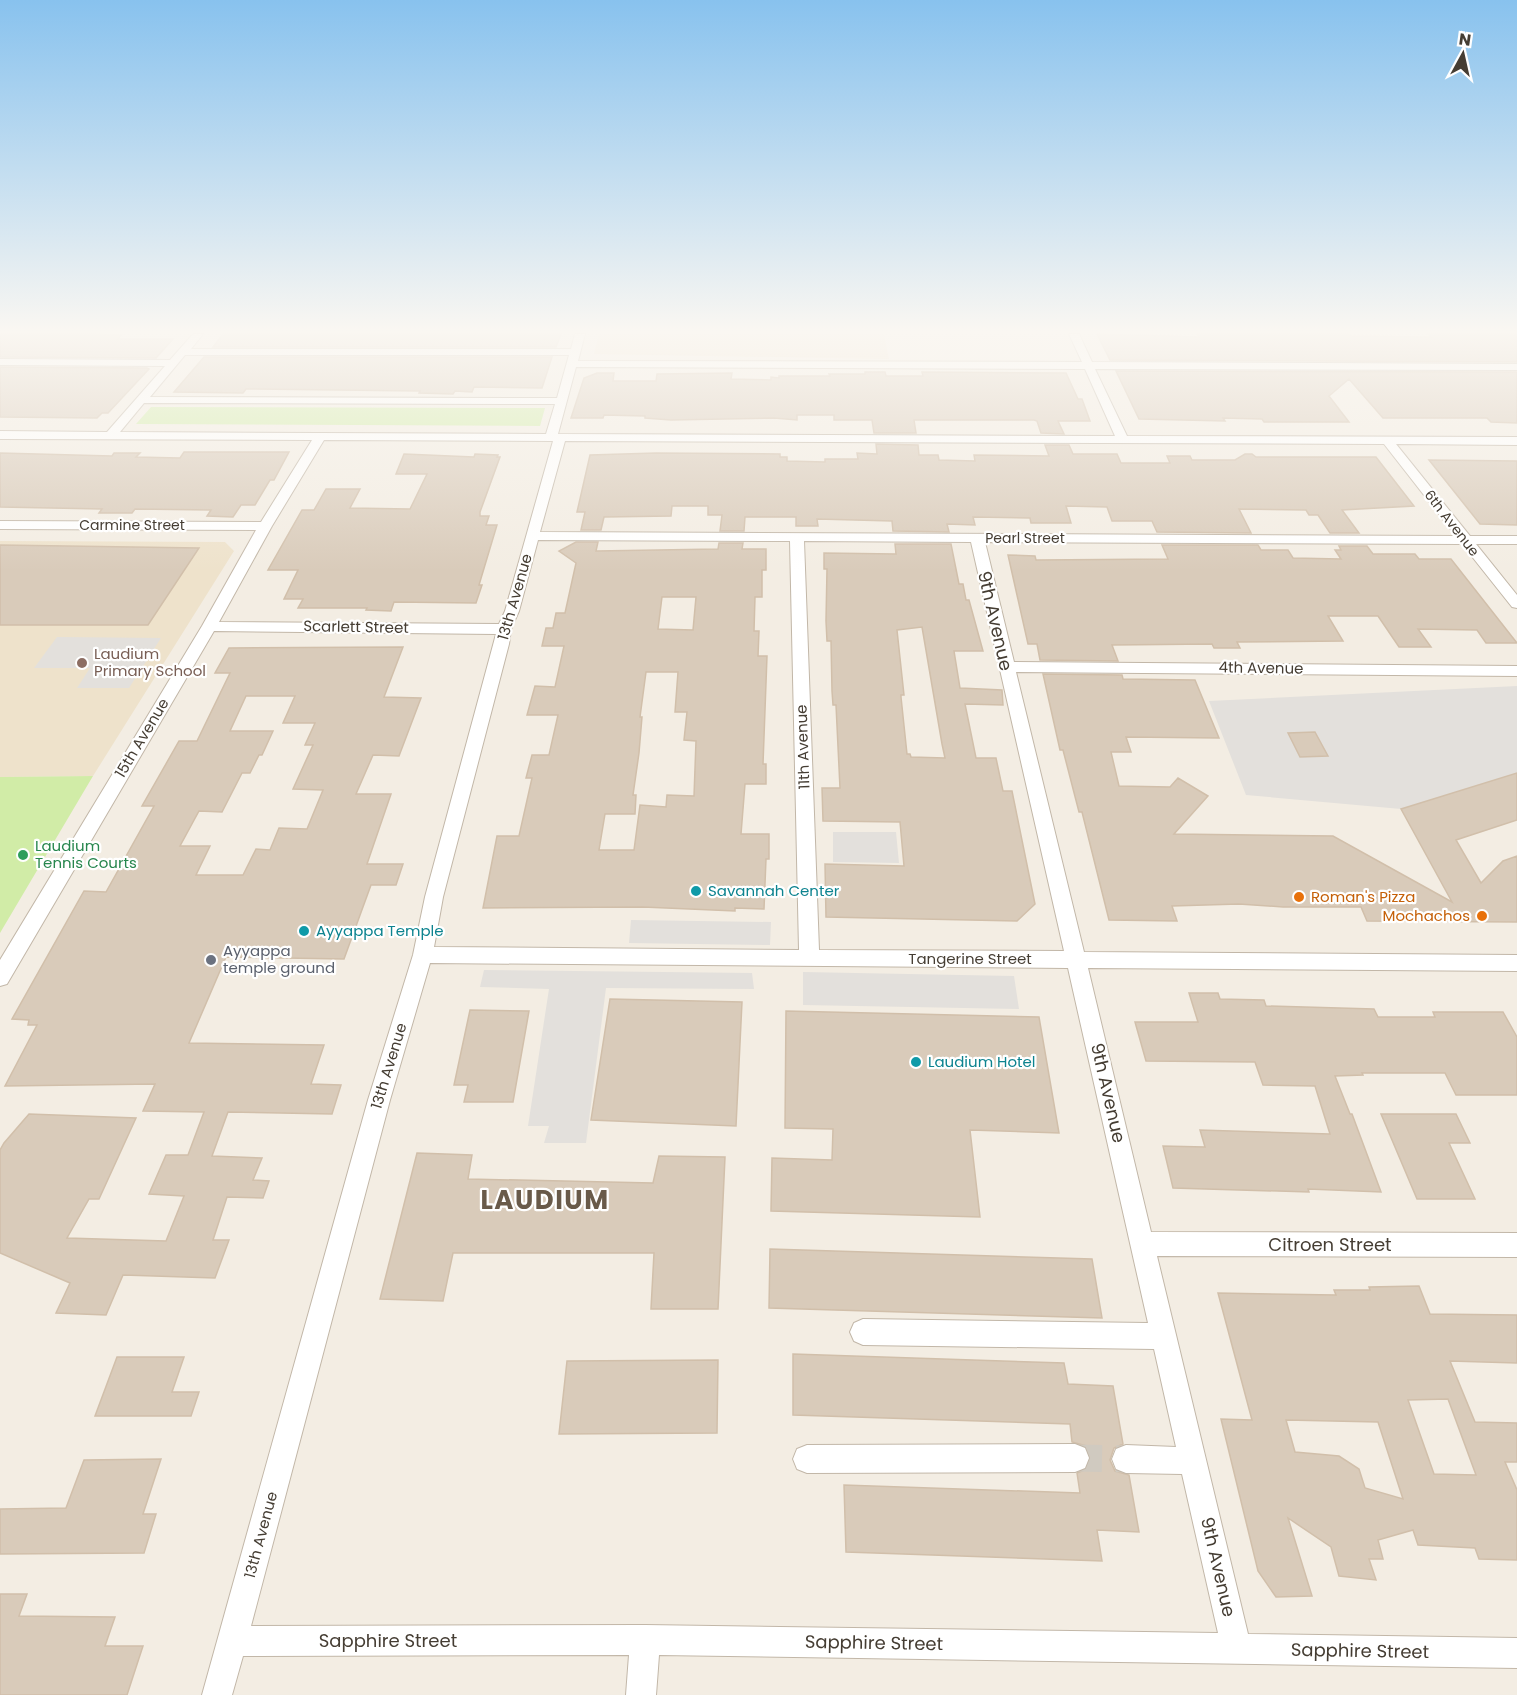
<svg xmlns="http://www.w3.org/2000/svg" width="1517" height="1695" font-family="Poppins,sans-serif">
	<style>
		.education { fill: #eee2cb }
		.green { fill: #d1eca7 }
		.parking { fill: #e3e0dc }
		.building { fill: #d9cbba; stroke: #d1bfaa; stroke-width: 1.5; fill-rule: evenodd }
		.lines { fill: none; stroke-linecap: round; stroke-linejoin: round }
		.street-tunnel { stroke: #d0cac0; stroke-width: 27; stroke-dasharray: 27 14; stroke-linecap: butt }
		.street-casing { stroke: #c2b7a8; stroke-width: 2 }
		.street { fill: #fff; fill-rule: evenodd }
		.education-dot { fill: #8d6e63; stroke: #fff; stroke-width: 2 }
		.leisure-dot { fill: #2e9e5b; stroke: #fff; stroke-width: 2 }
		.culture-dot { fill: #0f9aa8; stroke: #fff; stroke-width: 2 }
		.food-dot { fill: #e8710a; stroke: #fff; stroke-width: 2 }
		.worship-dot { fill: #6b7280; stroke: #fff; stroke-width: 2 }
		.labels { text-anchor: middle; stroke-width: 4.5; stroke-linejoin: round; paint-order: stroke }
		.far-street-label { font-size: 14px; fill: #453d33; stroke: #fff }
		.street-label { font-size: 15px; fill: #453d33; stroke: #fff }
		.education-label { font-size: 15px; fill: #785e54; stroke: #fff; text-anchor: start }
		.leisure-label { font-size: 15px; fill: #27864d; stroke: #fff; text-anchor: start }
		.culture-label { font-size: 15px; fill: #0d838f; stroke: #fff; text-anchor: start }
		.food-label { font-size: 15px; fill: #c56008; stroke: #fff; text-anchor: start }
		.worship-label { font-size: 15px; fill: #5b616d; stroke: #fff; text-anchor: start }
		.near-street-label { font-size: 18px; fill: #453d33; stroke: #fff }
		.near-district-label { font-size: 26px; font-weight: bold; letter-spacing: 1.5px; fill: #695a49; stroke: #fff }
	</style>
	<rect width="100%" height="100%" fill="#f3ede3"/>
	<path class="education" d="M599,334H884L889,359L594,354Z
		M0,541L225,542L234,551L93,776L0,777Z"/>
	<path class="green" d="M151,407L545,408L540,426L136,424Z
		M93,776L0,933V777Z"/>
	<path class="parking" d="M57,637L161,638L129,688H77L90,668H34Z
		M1517,686V773L1401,809L1246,795L1209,701Z
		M833,832H896L899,863L833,862Z
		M631,920L771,922L770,945L629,943Z
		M484,970L752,973L754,989L606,988L586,1143H544L549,1126H528L549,989L480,987Z
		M803,972L1014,976L1019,1009L803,1005Z"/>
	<path class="building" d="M0,334H95L121,335L118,339H173L156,358L0,357Z
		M223,334H561L556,347H213Z
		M1097,334L1199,337L1197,334H1349L1351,336L1431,337L1428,334H1517V362L1110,360Z
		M204,357H552L542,388L474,387L472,392L455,391L453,394L419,393L420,391L246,389L243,393L174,392Z
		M0,367L147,368L149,369L108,413H102L97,418L0,417Z
		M1116,371L1517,372V423L1491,422L1487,418H1383L1349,379L1329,396L1349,422H1264L1262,419L1223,418L1225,421L1139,419Z
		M865,372H885L886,376H923L922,372L1066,373L1078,399H1082L1090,421H1058L1064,434L1041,433L1037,421L1034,420H914L916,433H874L872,420H834V415H797V420L774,418L671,420L645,418V416L604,415L603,418H571L584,378L597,373H614L613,381H656L657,374L732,373L731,379L771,380V377L779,378V376H830L829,374H865Z
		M876,444L918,445L919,455H938L939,460L975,461L974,455L1049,456L1045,445H1069L1073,454H1117L1121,463H1170L1167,456H1190L1192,460H1235L1245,454H1252L1256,457H1376L1414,506L1342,510L1359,533H1330L1318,515H1309L1306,510L1239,509L1251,533L1157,532L1152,521H1112L1107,507L1066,506L1071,523H1031L1030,518L973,517L975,525L947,524L949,532L893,531L892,521L817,519L818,526H796V517H745L744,531H720L722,515H708V506H672L671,516L604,517L601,530H581L585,512H577L590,455L656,453L780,454V457H787V461L825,462V459H858L857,453L877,454Z
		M184,452H289L274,480H270L255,505H241L233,517L207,516L211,510L135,509L132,513H99L102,509L0,507V453L112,456L114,453H140L136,457L180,458Z
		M404,454L474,457L475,454L498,455L497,457H500L480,512V516H489L486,525H497L479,585H482L476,603L394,602L391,611L366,610L367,608H298L303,599H284L298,570H268L302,510H314L326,489H360L350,508L410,509L427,474H396Z
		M1429,460L1517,461V525L1480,524Z
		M576,542H598L596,551L718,549L719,543H743L742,549H766V570H762V597H755L754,631H759L758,656H767L763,764H766V784H745L741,834H769V859H766L764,909L735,908V911L643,907L483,908L497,836H519L532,778H526L532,755H549L558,715H527L535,686L555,687L564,646H542L546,628H553L556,613H565L576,563L559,551ZM662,597H696L693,630L658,629ZM646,672H678L675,712H687L684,740L696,741L694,796L667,795L666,807L640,805L634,850H599L605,814H635L636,795H633L639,753L642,717H640Z
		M895,544H951L959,584H963L966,600H969L983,651H954L960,688L1002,690L1003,705L965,704L976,758H996L1003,791H1012L1035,904L1017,921L826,917L825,864L904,866L900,822L823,821L822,788H840L836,705H833L832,691L831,641H827L826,621L827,569H824V553L896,554ZM922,627L942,744L945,758L911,757L910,754H907L901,697V695H904L897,630Z
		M0,545L199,548L148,625H0Z
		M1162,545H1258L1261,550H1288L1293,558L1341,559L1335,550H1341L1339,546H1367L1373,554H1415L1419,559H1451L1517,643H1486L1477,630L1418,629L1431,647H1399L1378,616H1328L1343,641L1237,642L1240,648H1214L1212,644L1112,645L1118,661L1040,660L1037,644H1028L1008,555L1035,556L1036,560L1168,559Z
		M403,647L384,697L421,698L399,756L373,755L356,794H391L367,864H403L396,885H371L344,959L226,957L189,1043L324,1045L311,1084L341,1085L332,1114L228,1112L212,1156L262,1158L253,1180L269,1181L263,1198L227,1197L213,1240H229L215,1278L123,1275L106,1315L56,1313L70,1283L0,1253V1150L4,1143L29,1114L136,1118L99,1199H89L67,1238L166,1241L184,1196L149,1194L166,1155H188L204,1112L143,1111L155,1084L5,1086L37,1025H28L29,1020L12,1019L84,891L106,892L154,806H142L179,741H197L230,673H215L229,648ZM246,696H295L283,723H315L305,745H313L293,789L323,790L307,829L279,828L270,850L256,849L243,875H196L210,846H180L199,811L222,812L242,773H250L259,755H262L273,731H230Z
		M1043,674L1122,675L1123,679L1195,680L1219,738L1126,737L1131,752H1111L1119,786L1170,787L1178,778L1208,796L1174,834L1333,836L1452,902L1401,809L1517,773V820L1456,840L1481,883L1503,861L1517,856V922L1367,921L1361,907H1283L1239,904L1172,906L1177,921L1109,920L1082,812H1079L1063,750H1060Z
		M1315,732L1328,756L1300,757L1288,733Z
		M1189,993H1218L1220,999L1264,1000L1266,1006L1374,1009L1378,1017H1435L1433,1012H1503L1517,1037V1095H1456L1445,1073H1362L1363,1075L1335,1076L1350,1114H1352L1381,1192L1308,1189L1309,1192L1173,1188L1163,1146L1205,1147L1200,1130L1330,1134L1315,1086L1263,1085L1255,1062L1146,1061L1135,1022H1198Z
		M610,999L742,1002L736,1126L591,1120Z
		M470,1010L529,1011L513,1102H464L468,1085H454Z
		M786,1011L1039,1017L1059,1133L970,1130L980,1217L771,1211L772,1158L832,1160L833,1129L785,1128Z
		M1381,1114H1456L1470,1143H1449L1475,1199H1417Z
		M417,1153L472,1155L468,1179L653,1183L659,1156L725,1157L718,1309H651L654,1253H453L443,1301L380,1299Z
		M770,1249L1092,1259L1102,1318L769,1308Z
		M1419,1286L1430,1314L1517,1315V1363L1450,1361L1475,1422L1517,1423V1462H1505L1517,1490V1560L1479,1559L1475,1548L1418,1545L1413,1530L1378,1540L1383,1559H1369L1376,1580L1339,1576L1331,1547L1288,1518L1312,1596L1276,1597L1258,1571L1221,1419L1252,1420L1218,1293L1336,1295L1334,1290H1370L1369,1287ZM1448,1399L1476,1475L1434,1474L1408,1400ZM1286,1420L1378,1422L1403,1499L1365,1488L1359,1469L1339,1456L1295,1452Z
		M793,1354L1064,1363L1068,1384L1113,1386L1123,1444L1114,1448L1110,1460L1115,1471L1129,1475L1139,1532L1097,1530L1102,1561L846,1552L844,1485L1080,1493L1077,1473L1087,1469L1091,1457L1086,1446L1072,1442L1070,1424L793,1415Z
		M117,1357H184L172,1392H199L191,1416H95Z
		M718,1360L717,1433L559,1434L567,1361Z
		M161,1459L143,1514H156L144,1553L0,1554V1509L66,1508L84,1460Z
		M0,1594H27L19,1616L115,1617L105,1646H143L127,1695H0Z"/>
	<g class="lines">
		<path class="street-tunnel" d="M1075,1458L1126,1459"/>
		<defs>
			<path id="street" d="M193,334H203L191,349H571L575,334H585L578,361L1082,362L1069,334H1079L1092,362L1517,364V370L1095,369L1127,436L1517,437V445L1396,444L1470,536H1517V544H1476L1517,595V608L1512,607L1462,544L985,542L1014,662L1517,666V676L1016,672L1084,952L1517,955V971L1088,968L1151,1232L1517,1233V1257L1157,1256L1248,1634L1517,1638V1668L659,1655L656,1695H626L629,1655L243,1656L232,1695H202L368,1100L413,955L425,897L496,634L214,631L7,984L0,986V960L202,626L256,530L0,529V521L261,522L312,440L0,439V431L107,432L165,366L0,365V359L170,360ZM185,355H569L557,398L150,397ZM576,367L1085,369L1115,436L558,434ZM144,403L555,404L546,434L120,432ZM324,440L553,441L505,611L499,624L219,622L272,526ZM565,441L1384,444L1456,536L540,532ZM538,540L790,541L799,950L434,947L443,897L509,644L511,629L519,611ZM804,541L971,542L1064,951L819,950ZM430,963L1068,968L1148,1323L863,1319L854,1323L850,1332L854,1341L863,1345L1154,1349L1176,1447L1126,1445L1116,1449L1112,1459L1116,1469L1126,1473L1182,1474L1218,1633L645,1625L251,1626L390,1100Z
				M1075,1444L1085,1448L1089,1458L1085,1468L1075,1472L807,1473L797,1469L793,1459L797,1449L807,1445Z"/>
		</defs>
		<use href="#street" class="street-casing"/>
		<use href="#street" class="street"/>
	</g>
	<linearGradient id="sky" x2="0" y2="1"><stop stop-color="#88c2ee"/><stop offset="0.58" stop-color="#faf7f2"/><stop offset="1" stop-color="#faf7f2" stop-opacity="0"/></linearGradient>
	<rect width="1517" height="571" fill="url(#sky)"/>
	<circle class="education-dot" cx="82" cy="663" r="6"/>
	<circle class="leisure-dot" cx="23" cy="855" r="6"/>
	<g class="culture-dot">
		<circle cx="696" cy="891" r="6"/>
		<circle cx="304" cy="931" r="6"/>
		<circle cx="916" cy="1062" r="6"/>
	</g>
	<g class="food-dot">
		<circle cx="1299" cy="897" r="6"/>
		<circle cx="1482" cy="916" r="6"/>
	</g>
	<circle class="worship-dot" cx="211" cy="960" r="6"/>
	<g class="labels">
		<g class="far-street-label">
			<text transform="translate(1452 523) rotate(52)" y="5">6th Avenue</text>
			<text x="132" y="530">Carmine Street</text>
			<text x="1025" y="543">Pearl Street</text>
		</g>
		<g class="street-label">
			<text transform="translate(515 597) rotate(-74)" y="5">13th Avenue</text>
			<text transform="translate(356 627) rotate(1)" y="5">Scarlett Street</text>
			<text transform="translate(1261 668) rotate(1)" y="5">4th Avenue</text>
			<text transform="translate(142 738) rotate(-59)" y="5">15th Avenue</text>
			<text transform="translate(803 747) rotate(-92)" y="5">11th Avenue</text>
			<text x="970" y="964">Tangerine Street</text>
			<text transform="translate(389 1066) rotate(-73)" y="5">13th Avenue</text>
			<text transform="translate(261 1535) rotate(-75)" y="5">13th Avenue</text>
		</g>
		<g class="education-label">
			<text x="94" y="659">Laudium<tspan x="94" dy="17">Primary School</tspan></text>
		</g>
		<g class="leisure-label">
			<text x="35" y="851">Laudium<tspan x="35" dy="17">Tennis Courts</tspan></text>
		</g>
		<g class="culture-label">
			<text x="708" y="896">Savannah Center</text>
			<text x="316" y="936">Ayyappa Temple</text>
			<text x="928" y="1067">Laudium Hotel</text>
		</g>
		<g class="food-label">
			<text x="1311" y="902">Roman's Pizza</text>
			<text x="1470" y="921" text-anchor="end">Mochachos</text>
		</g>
		<g class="worship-label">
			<text x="223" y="956">Ayyappa<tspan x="223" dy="17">temple ground</tspan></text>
		</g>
		<g class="near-street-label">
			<text transform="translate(995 621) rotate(77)" y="6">9th Avenue</text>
			<text transform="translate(1108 1093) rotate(77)" y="6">9th Avenue</text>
			<text x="1330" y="1251">Citroen Street</text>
			<text transform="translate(1218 1567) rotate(77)" y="6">9th Avenue</text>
			<text x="388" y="1647">Sapphire Street</text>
			<text transform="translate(874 1643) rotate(1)" y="6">Sapphire Street</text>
			<text transform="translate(1360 1651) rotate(1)" y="6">Sapphire Street</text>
		</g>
		<g class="near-district-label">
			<text x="545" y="1209">LAUDIUM</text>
		</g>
	</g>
	<g transform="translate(1463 54) rotate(8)" stroke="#ffffff" stroke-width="4.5" paint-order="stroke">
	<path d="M0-4.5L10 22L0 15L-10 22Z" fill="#453d33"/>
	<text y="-9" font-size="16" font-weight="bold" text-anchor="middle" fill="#453d33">N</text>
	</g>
</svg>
